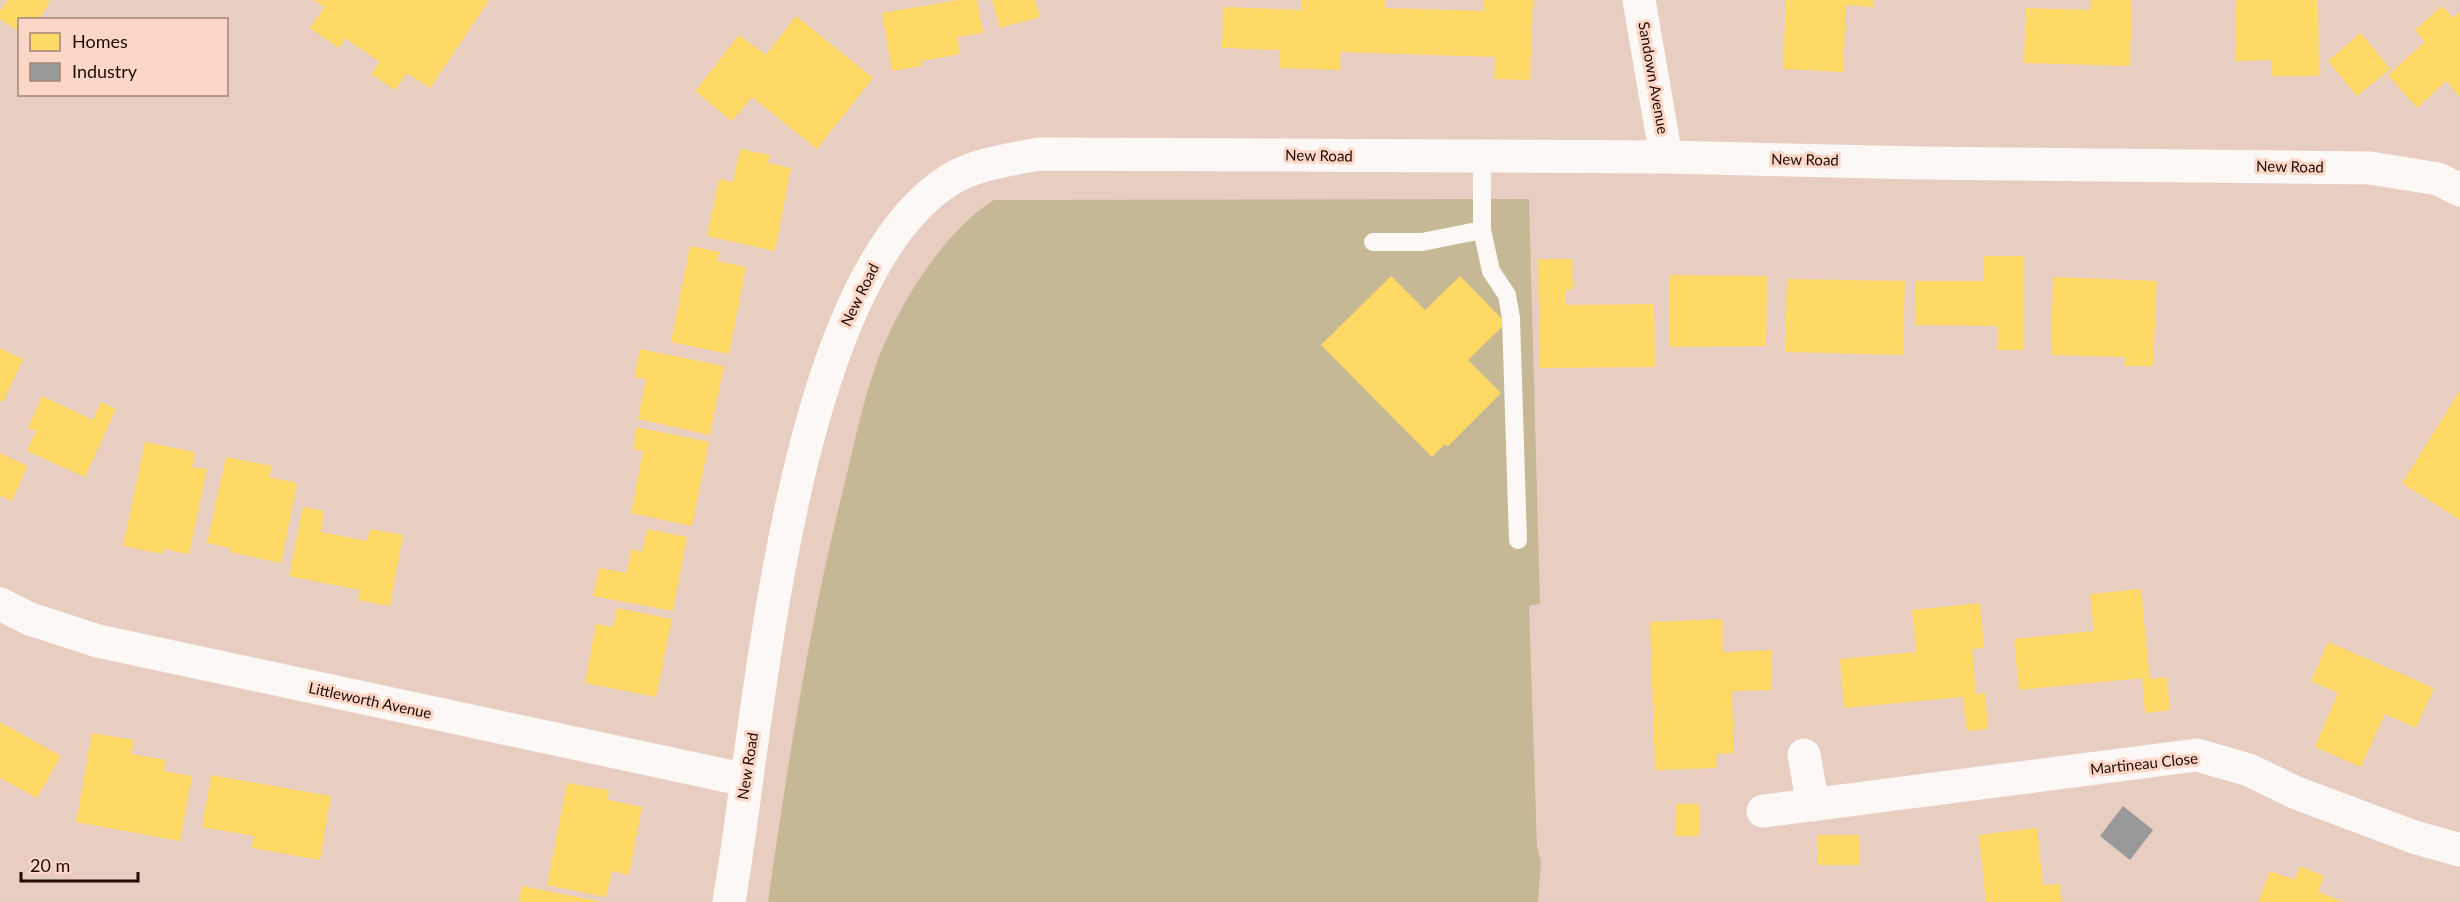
<svg xmlns="http://www.w3.org/2000/svg" width="2460" height="902" font-family="Lato,sans-serif">
	<style>
		.green { fill: #c6b894 }
		.homes { fill: #ffd966 }
		.industry { fill: #999 }
		.lines { fill: none; stroke-linecap: round; stroke-linejoin: round }
		.service { stroke: #fcf8f6; stroke-width: 18 }
		.minor { stroke: #fcf8f6; stroke-width: 33 }
		.labels { text-anchor: middle; stroke-width: 6; stroke-linejoin: round; paint-order: stroke }
		.street-label { font-size: 15px; fill: #1f0b04; stroke: #fcd7c7 }
	</style>
	<rect width="100%" height="100%" fill="#e8cdc1"/>
	<path class="green" d="M1529,199L1540,604L1529,606L1537,847L1541,862L1538,902H768C788,761 810,621 845,482C854,445 862,405 875,368C894,312 942,232 994,200Z"/>
	<path class="homes" d="M8,0H47L50,2L38,20H20V32L0,19V11Z
		M314,0H489L430,88L407,73L395,90L371,74L380,62L345,38L339,48L310,28L324,7Z
		M958,0H977L983,33L957,37L960,54L921,61L922,66L892,71L882,13Z
		M992,0H1035L1040,17L1000,28Z
		M1302,0H1386V8L1484,11V0H1533L1530,80L1494,79L1495,57L1341,52L1340,70L1280,68V50L1222,48L1223,7L1302,10Z
		M1786,0H1873V7L1846,5L1843,72L1783,69Z
		M2091,0H2132L2130,66L2024,63L2026,8L2090,10Z
		M2235,0H2318L2319,76H2272V60L2236,61Z
		M2442,6L2453,18L2460,12V97L2446,81L2417,108L2388,75L2425,42L2415,30Z
		M796,16L873,78L817,149L752,97L732,121L695,91L739,35L766,55Z
		M2361,33L2390,69L2357,96L2328,61Z
		M740,149L770,155L768,163L791,168L775,251L707,236L719,179L733,182Z
		M690,246L720,252L717,261L746,267L729,354L671,342Z
		M1983,256H2024V350H1997V326L1916,325V281H1983Z
		M1538,259H1572L1573,289L1566,290V305L1654,304L1655,367L1540,368Z
		M1670,275L1767,276L1766,346L1670,347Z
		M1391,276L1425,310L1460,276L1506,323L1468,360L1501,393L1447,447L1445,444L1432,457L1321,345Z
		M2053,277L2157,281L2153,366H2124L2125,357L2051,355Z
		M1787,279L1905,281L1903,355L1785,352Z
		M0,348L23,359L3,402L0,401Z
		M640,349L724,366L710,435L638,419L646,379L634,377Z
		M2460,391V520L2402,483Z
		M42,396L93,420L101,402L116,409L85,477L27,451L36,431L28,428Z
		M636,427L709,442L692,526L631,513L643,451L633,449Z
		M145,442L195,452L192,467L207,469L189,554L164,549L163,554L123,546Z
		M0,453L27,466L12,501L0,496Z
		M226,457L272,466L269,477L297,483L281,563L230,552V548L207,543Z
		M303,507L324,511L321,532L367,541L370,529L403,535L390,606L358,600L360,590L289,576Z
		M647,529L687,537L673,611L593,596L599,568L627,573L631,549L642,552Z
		M2141,589L2150,679L2167,677L2170,710L2145,713L2142,678L2019,690L2014,639L2094,631L2090,594Z
		M1980,603L1984,648L1972,649L1976,694L1985,693L1988,729L1967,731L1963,697L1844,708L1840,659L1916,652L1912,610Z
		M617,608L672,619L656,697L585,683L596,624L613,627Z
		M1722,619L1723,652L1771,650L1772,690L1732,691L1734,753L1716,754L1717,768L1655,770L1650,622Z
		M2328,642L2434,688L2416,728L2385,714L2361,767L2315,747L2338,693L2311,681Z
		M0,722L61,756L37,798L0,778Z
		M92,733L134,740L131,754L166,760L164,771L192,776L180,841L76,822Z
		M211,775L331,796L320,860L252,848L254,836L202,827Z
		M567,783L609,790L608,800L642,807L629,875L612,871L606,897L547,885Z
		M1676,804H1699V836H1675Z
		M2037,828L2043,885L2060,884L2061,902H1986L1979,835Z
		M1817,835H1859L1860,865H1818Z
		M2300,866L2324,876L2318,892L2344,902H2258L2270,871L2295,880Z
		M522,886L598,901V902H519Z"/>
	<path class="industry" d="M2123,806L2153,830L2130,860L2100,836Z"/>
	<g class="lines">
		<path class="service" d="M1482,158V230L1491,271L1507,295L1511,318L1518,540
			M1373,242H1422L1482,230"/>
		<path class="minor" d="M1639,0L1666,157
			M0,604L30,619L98,641L746,780
			M1804,755L1813,805
			M1763,811L2197,755L2249,770L2294,792L2414,837L2460,850
			M729,902C760,723 788,284 948,181C974,164 1009,160 1039,154L1666,157L1920,163L2370,168L2438,179L2460,190"/>
	</g>
	<g class="labels">
		<g class="street-label">
			<text transform="translate(1653 78) rotate(80)" y="5">Sandown Avenue</text>
			<text transform="translate(1319 156) rotate(1)" y="5">New Road</text>
			<text transform="translate(1805 160) rotate(1)" y="5">New Road</text>
			<text transform="translate(2290 167) rotate(1)" y="5">New Road</text>
			<text transform="translate(860 295) rotate(-64)" y="5">New Road</text>
			<text transform="translate(370 701) rotate(12)" y="5">Littleworth Avenue</text>
			<text transform="translate(2144 764) rotate(-6)" y="5">Martineau Close</text>
			<text transform="translate(748 766) rotate(-81)" y="5">New Road</text>
		</g>
	</g>
	<rect x="18" y="18" width="210" height="78" fill="#fcd7c7" stroke="#a48579" stroke-width="1.5"/>
	<rect x="30" y="33" width="30" height="18" fill="#ffd966" stroke="#a48579" stroke-width="1.5"/>
	<text x="72" y="48" font-size="18" fill="#1f0b04">Homes</text>
	<rect x="30" y="63" width="30" height="18" fill="#999999" stroke="#a48579" stroke-width="1.5"/>
	<text x="72" y="78" font-size="18" fill="#1f0b04">Industry</text>
	<path d="M21 872v9h117v-9" fill="none" stroke="#1f0b04" stroke-width="3"/>
	<text x="30" y="872" font-size="18" fill="#1f0b04" stroke="#fcd7c7" stroke-width="4.5" paint-order="stroke">20 m</text>
</svg>
